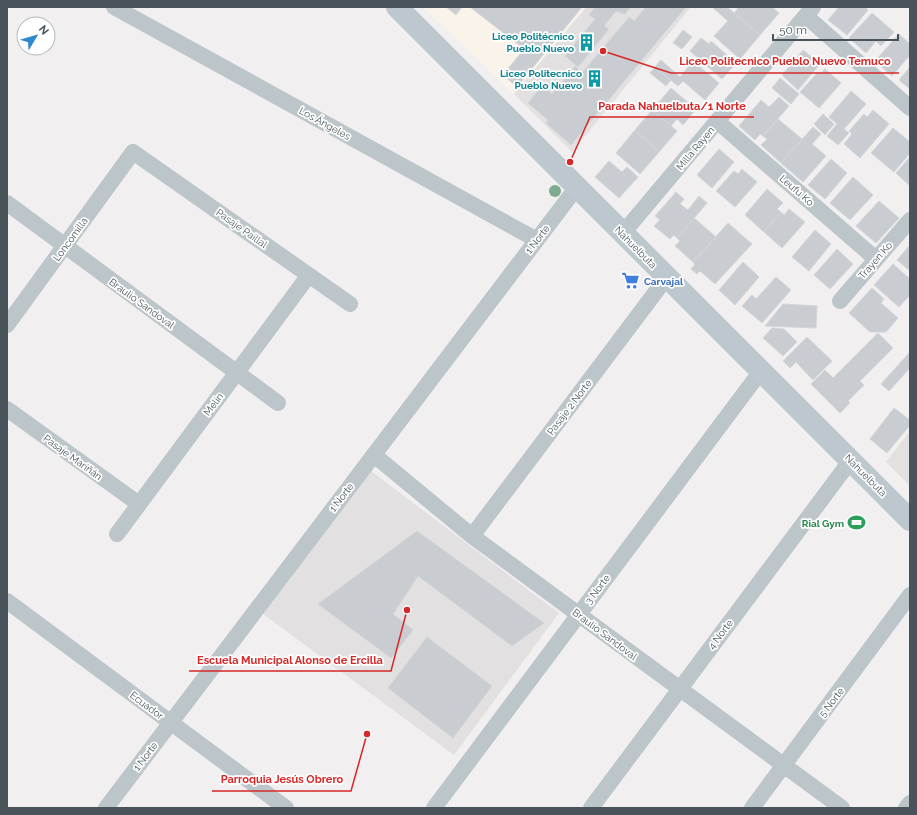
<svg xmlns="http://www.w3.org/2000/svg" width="917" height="815" font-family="Raleway,sans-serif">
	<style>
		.commercial { fill: #faf3ea }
		.education { fill: #e2e0e0 }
		.building { fill: #c9cdd1; stroke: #d3d6d9 }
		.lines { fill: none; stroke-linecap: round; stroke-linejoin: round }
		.street { stroke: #bcc5ca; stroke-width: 16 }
		.secondary { stroke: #bcc7ce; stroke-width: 22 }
		.tree { fill: #7fab8e }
		.labels { text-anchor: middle; stroke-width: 3.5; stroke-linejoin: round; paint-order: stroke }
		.culture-label { font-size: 10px; font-weight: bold; fill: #0d838f; stroke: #fff; text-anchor: end }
		.street-label { font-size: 10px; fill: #49545a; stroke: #fff }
		.shop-label { font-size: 10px; font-weight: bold; fill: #366cbe; stroke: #fff; text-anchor: start }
		.leisure-label { font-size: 10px; font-weight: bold; fill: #27864d; stroke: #fff; text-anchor: end }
		.leader { fill: none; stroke: #d62828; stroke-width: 1.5 }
		.callout-dot { fill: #d62828; stroke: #fff; stroke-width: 1.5 }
		.callout-label { font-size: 11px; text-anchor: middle; font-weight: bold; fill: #d62828; stroke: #fff; stroke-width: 3.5; stroke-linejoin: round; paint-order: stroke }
	</style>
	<rect width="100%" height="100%" fill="#f1efef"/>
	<path class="commercial" d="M423,7H586L514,94Z"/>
	<path class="education" d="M586,7H691L572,152L514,94Z
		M910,431V486L886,462Z
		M363,465L559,613L454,755L255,608Z"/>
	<path class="building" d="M446,7H462L456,15Z
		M470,7H582L517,87L503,75L524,49Z
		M595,7H631L625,14L616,11L604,26L609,29L578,67L565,56L595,19L589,15Z
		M646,7H686L571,145L546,123L548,120L528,103L542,86L552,94L575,66L582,73L629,17L634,21Z
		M712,7H727L760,35L740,59L714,36L728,21Z
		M739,7H772L779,13L760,35L734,13Z
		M839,7H865L868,10L847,35L828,20Z
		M872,13L894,32L881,46L876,41L866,53L849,38Z
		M683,30L692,37L682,49L673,43Z
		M899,34L910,44V55L892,76L875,61Z
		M701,38L709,44L711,41L736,63L722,79L690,51Z
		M803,50L820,64L798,90L782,75Z
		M661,60L680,77L693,61L719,83L705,100L683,81L678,86L655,67Z
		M655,67L671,80L666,86L650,73Z
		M910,67V89L899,80Z
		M825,69L841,83L819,108L800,92L818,72L820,74Z
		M780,78L799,94L791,104L772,88Z
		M671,88L696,109L683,125L677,119L671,126L652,110Z
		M851,91L866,104L844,129L849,133L838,145L827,136L837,124L829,117Z
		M779,97L789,106L763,136L760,134L755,140L739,126L761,100L769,107Z
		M652,110L677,131L659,152L635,130Z
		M873,110L889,124L860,158L844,144L852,134L849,131L864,114L867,117Z
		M823,114L834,124L825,135L814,124Z
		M778,119L802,139L781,163L761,145L767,139L763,136Z
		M813,127L821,134L812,144L826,156L803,182L781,163Z
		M893,128L910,142V153L894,172L871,153Z
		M635,130L659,152L640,174L616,153Z
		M719,149L734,162L712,188L697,175Z
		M910,157V186L896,173Z
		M831,159L847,173L825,199L808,185Z
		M609,161L622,172L627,167L638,177L619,198L595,177Z
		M742,169L757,182L735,207L716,191L734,171L738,174Z
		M853,177L873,195L850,220L830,203Z
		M767,189L783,203L777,209L781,212L764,232L745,215Z
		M676,192L684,199L680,204L688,210L699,196L707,203L677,238L674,235L670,239L654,226L660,220L655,216Z
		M879,201L899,218L876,243L856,226Z
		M789,209L805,222L782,248L764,232L781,212L784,215Z
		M694,218L716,237L693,262L675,246L680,241L677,238Z
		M728,223L752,244L715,284L700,271L697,274L691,269L695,264L693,262Z
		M815,230L831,244L809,271L792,257Z
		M910,245V271L897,260Z
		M837,249L853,264L830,289L814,275Z
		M743,262L759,277L735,305L719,290Z
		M893,264L910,279V295L899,307L874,285Z
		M776,277L791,290L762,323L742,306L752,295L756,299Z
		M872,288L884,299L881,303L898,318L886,332H870L849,313Z
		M783,304L817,306L816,328L765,326Z
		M772,328L784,329L797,342L783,356L763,338Z
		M878,333L893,348L860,381L864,385L848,401L850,403L840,413L811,384L825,370L833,378Z
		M807,337L832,361L813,380L796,362L790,368L783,361Z
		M910,352V368L889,391L881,384Z
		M894,408L910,420V425L887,453L870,439Z
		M417,531L544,623L512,646L418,576L393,614L413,630L391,658L318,604Z
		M427,637L492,686L453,738L388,688Z"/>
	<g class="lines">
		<path class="street" d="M114,7L537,240
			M806,16L910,108
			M717,121L876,259
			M7,203L278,403
			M623,233L813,7
			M840,301L910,220
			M7,325L133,152L350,304
			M7,409L139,504
			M374,455L472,536L842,808
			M117,534L309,275
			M472,536L667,277
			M7,601L286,808
			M106,808L577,187
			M434,808L761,371
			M591,808L851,460
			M752,808L910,595
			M906,808L910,803"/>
		<path class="secondary" d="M397,7L910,520"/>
	</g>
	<circle class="tree" cx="555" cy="191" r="6"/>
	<defs>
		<symbol id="building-bare" viewBox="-9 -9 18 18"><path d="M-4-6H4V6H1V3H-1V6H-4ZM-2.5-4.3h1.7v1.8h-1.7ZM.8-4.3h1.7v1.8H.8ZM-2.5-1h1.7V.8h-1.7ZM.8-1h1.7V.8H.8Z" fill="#0f9aa8" stroke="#fff" stroke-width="2.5" paint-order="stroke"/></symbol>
		<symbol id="supermarket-bare" viewBox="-9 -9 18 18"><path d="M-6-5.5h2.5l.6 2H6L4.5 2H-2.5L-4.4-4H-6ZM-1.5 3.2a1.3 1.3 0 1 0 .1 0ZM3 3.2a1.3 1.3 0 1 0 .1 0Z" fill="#3f7fe0" stroke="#fff" stroke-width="2.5" paint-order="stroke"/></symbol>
		<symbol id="stadium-bare" viewBox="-9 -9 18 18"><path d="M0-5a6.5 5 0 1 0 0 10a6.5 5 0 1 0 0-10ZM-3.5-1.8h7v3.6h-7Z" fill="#2e9e5b" stroke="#fff" stroke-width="2.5" paint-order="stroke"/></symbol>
	</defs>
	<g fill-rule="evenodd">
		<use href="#building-bare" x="574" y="30" width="25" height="25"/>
		<use href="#building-bare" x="582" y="66" width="25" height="25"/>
		<use href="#supermarket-bare" x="618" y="268" width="25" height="25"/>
		<use href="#stadium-bare" x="844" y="510" width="25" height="25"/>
	</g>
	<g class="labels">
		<g class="culture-label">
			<text x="574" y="40">Liceo Politécnico<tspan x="574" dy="12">Pueblo Nuevo</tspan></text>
			<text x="582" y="77">Liceo Politecnico<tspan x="582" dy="12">Pueblo Nuevo</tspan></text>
		</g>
		<g class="street-label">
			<text transform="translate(325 123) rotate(29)" y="4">Los Ángeles</text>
			<text transform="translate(695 148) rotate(-50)" y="4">Milla Rayen</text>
			<text transform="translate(797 190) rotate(41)" y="4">Leufu Ko</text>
			<text transform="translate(242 228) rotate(35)" y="4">Pasaje Paillal</text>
			<text transform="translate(70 239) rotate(-54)" y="4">Loncomilla</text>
			<text transform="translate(537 239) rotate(-53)" y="4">1 Norte</text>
			<text transform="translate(636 247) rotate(45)" y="4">Nahuelbuta</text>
			<text transform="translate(875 260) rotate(-49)" y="4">Trayen Ko</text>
			<text transform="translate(142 303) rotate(36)" y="4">Braulio Sandoval</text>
			<text transform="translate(213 404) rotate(-53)" y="4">Melin</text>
			<text transform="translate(569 407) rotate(-53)" y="4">Pasaje 2 Norte</text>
			<text transform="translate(73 457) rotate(36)" y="4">Pasaje Mariñán</text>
			<text transform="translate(866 475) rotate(45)" y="4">Nahuelbuta</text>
			<text transform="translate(341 497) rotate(-53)" y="4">1 Norte</text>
			<text transform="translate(597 589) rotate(-53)" y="4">3 Norte</text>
			<text transform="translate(605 634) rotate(37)" y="4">Braulio Sandoval</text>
			<text transform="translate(720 634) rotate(-53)" y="4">4 Norte</text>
			<text transform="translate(831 702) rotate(-53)" y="4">5 Norte</text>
			<text transform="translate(147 705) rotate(37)" y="4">Ecuador</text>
			<text transform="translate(145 756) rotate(-53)" y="4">1 Norte</text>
		</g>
		<g class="shop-label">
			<text x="644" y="285">Carvajal</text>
		</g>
		<g class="leisure-label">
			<text x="844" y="527">Rial Gym</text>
		</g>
	</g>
	<path class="leader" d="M603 51L671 73H899M570 162L590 117H754M407 610L391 671H189M367 734L351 791H212"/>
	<g class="callout-dot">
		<circle cx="603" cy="51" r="4"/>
		<circle cx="570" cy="162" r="4"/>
		<circle cx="407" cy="610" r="4"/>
		<circle cx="367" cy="734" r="4"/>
	</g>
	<g class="callout-label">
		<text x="785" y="65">Liceo Politecnico Pueblo Nuevo Temuco</text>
		<text x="672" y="110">Parada Nahuelbuta/1 Norte</text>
		<text x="290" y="664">Escuela Municipal Alonso de Ercilla</text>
		<text x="282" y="783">Parroquia Jesús Obrero</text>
	</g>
	<rect width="917" height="815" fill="none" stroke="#49545a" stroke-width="16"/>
	<g transform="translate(36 36) rotate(52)"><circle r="19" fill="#ffffff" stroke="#b6bbbd"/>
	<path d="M0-3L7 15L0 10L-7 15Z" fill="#2d88cd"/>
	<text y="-6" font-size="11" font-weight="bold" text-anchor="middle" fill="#49545a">N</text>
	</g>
	<path d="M773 34v6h125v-6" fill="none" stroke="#49545a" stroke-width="2"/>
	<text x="779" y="34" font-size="12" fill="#49545a" stroke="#ffffff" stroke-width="3" paint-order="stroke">50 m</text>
</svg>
